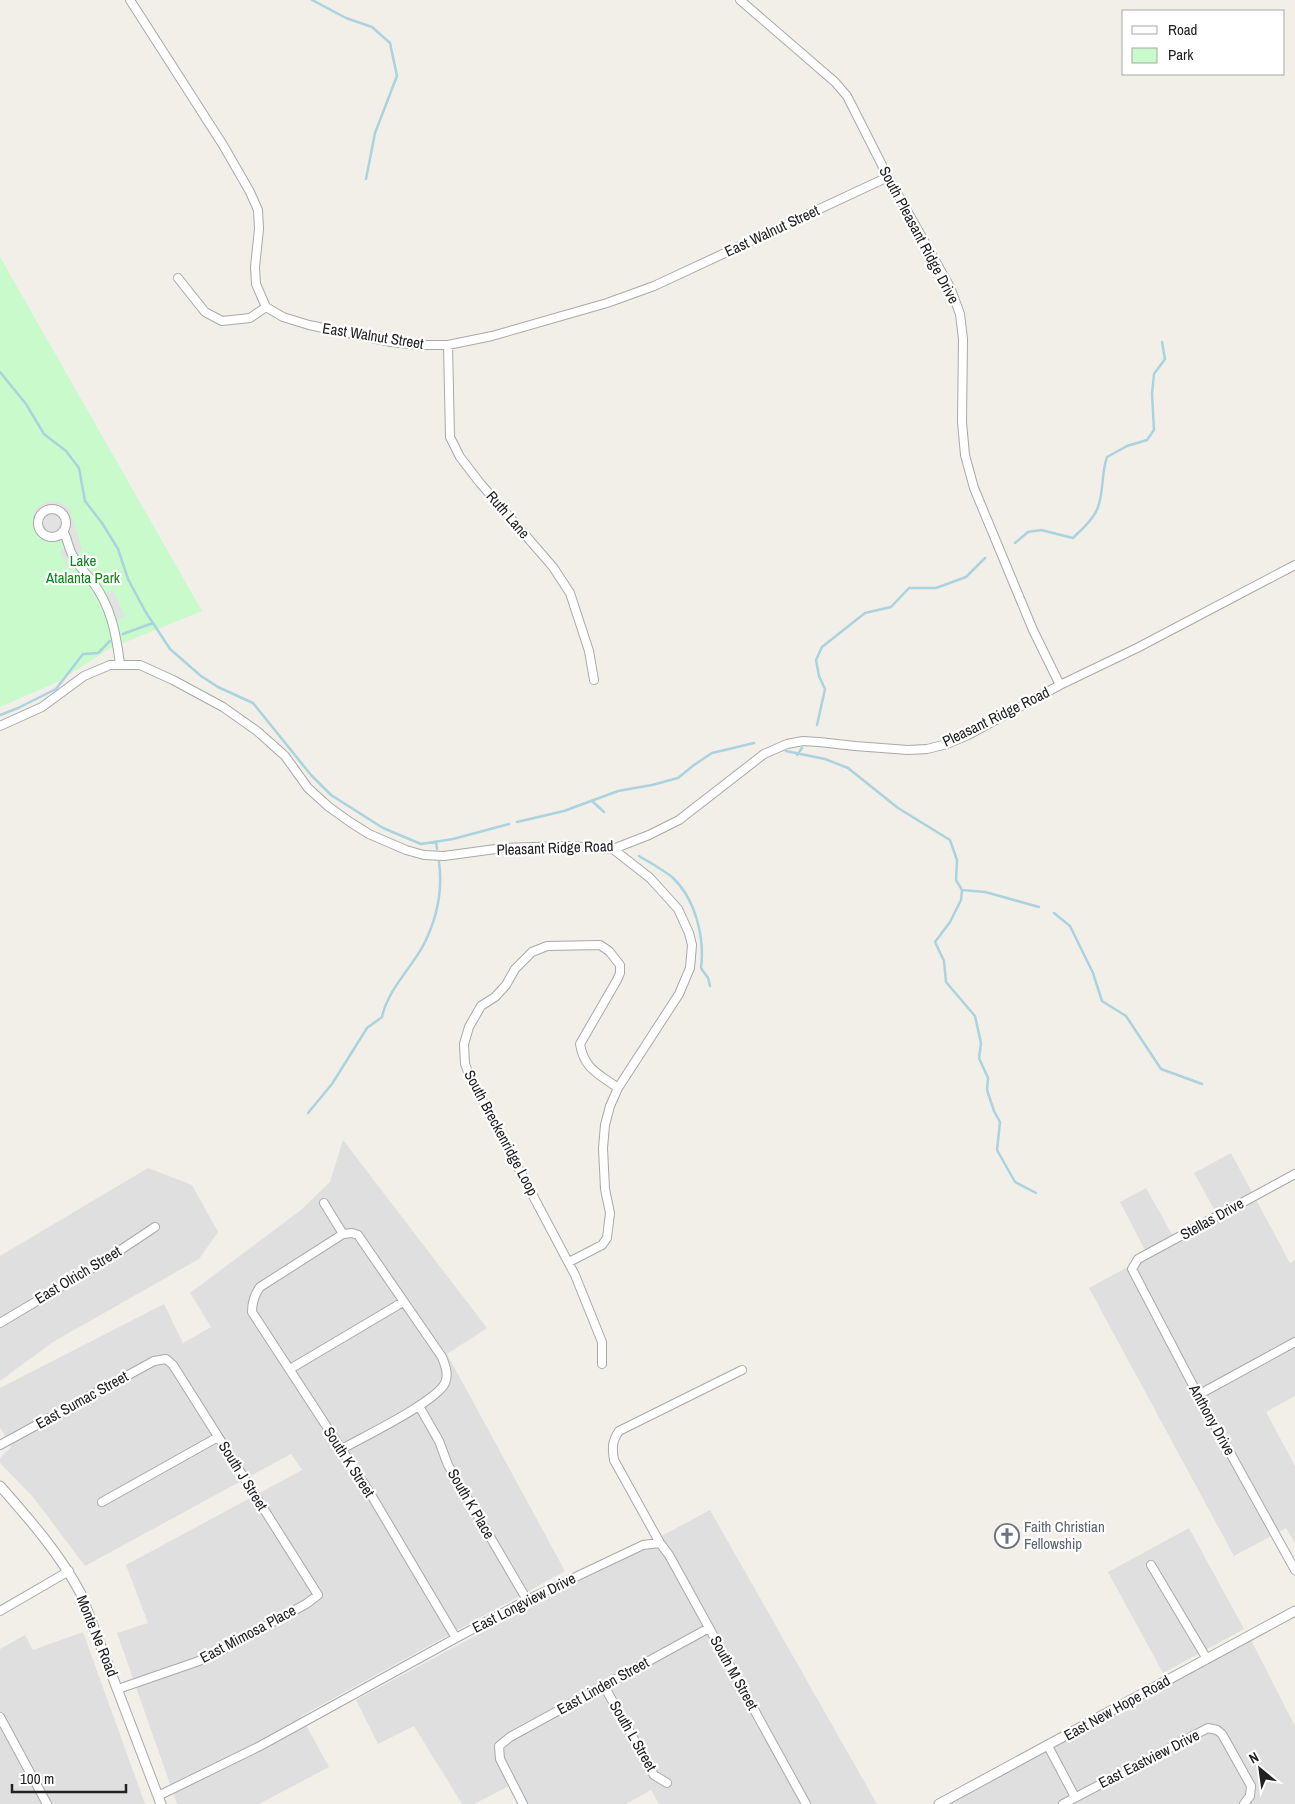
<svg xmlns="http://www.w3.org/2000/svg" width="1295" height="1804" font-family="'Archivo Narrow',sans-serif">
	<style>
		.residential { fill: #e0dfdf }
		.park { fill: #c8facc }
		.parking { fill: #e2e2e2 }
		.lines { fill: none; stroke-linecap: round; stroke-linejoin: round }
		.stream { stroke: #aad3df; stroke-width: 2.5 }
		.minor-casing { stroke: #a9a9a9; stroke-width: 10 }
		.tertiary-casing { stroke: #a9a9a9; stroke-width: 11 }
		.minor { stroke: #fff; stroke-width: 8 }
		.tertiary { stroke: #fff; stroke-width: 9 }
		.labels { text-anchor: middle; stroke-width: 4.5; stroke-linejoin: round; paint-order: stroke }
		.street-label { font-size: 15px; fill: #222; stroke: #fff }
		.park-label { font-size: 15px; fill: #0c8416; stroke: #fff }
		.worship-label { font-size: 15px; fill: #5b616d; stroke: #fff; text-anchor: start }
	</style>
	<rect width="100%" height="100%" fill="#f2efe9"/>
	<path class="residential" d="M343,1140L487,1328L447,1354L565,1571L301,1716L329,1767L259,1804H177L117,1633L148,1623L126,1565L302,1470L291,1454L85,1566L33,1497L0,1463V1458L11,1447L0,1427V1388L164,1304L183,1343L211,1327L190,1293L301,1210L330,1182Z
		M1231,1153L1290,1263L1295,1260V1396L1266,1412L1295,1466V1543L1286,1528L1234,1556L1089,1288L1148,1256L1120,1202L1146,1188L1177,1243L1220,1220L1194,1173Z
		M148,1168L192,1185L218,1232L199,1259L53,1342L0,1381V1256Z
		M710,1510L877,1804H659L651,1790L626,1804H527L515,1783L474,1804H462L414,1726L378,1744L356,1700Z
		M1189,1528L1244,1629L1163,1673L1108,1572Z
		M83,1632L145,1804H0V1649L25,1635L33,1650Z
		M1251,1640L1295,1726V1804H949Z"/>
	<path class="park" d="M0,257L202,611L111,648L57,682L0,707Z"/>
	<path class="parking" d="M50,501L57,502L65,505L70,510L82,550L77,552L82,562L70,570L60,551L66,548L62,540L56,542L47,541L41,538L33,528L32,524L34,511L41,505Z
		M113,590L125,617L118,620L107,594Z"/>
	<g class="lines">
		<path class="stream" d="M312,0L346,18L372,27L390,43L397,76L375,133L366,179
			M0,372L26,404L44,434L66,451L79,468L85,501L102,523L118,549L128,579L145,611L170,649L201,676L218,687L253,703L311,775L331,795L383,828L421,844L453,839L509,824
			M1015,543L1028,532L1041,530L1073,538C1082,529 1094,519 1098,507C1104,491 1101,474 1107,457L1127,446L1147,440L1154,430L1152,394L1154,374L1165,359L1162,342
			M123,634L153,623
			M0,715L18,708L56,689L83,654L98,653L110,641
			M817,725L825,689L819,676L816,660L822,647L865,613L891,607L909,588H936L966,577L985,558
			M786,751L825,759L848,768L898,808L950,840L957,860L956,880L962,890L961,900L950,922L935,942L944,961L946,982L975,1016L981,1043L979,1058L988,1078L987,1090L994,1111L1000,1122L997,1150L1015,1182L1036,1193
			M797,755L802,748
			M592,801L604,812
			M517,822L564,811L618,791L652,785L678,778L694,765L712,753L754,743
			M436,842L437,849
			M639,856C649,862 662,869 672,877C695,898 705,937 701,968L708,978L710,986
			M962,890L985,892L1039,907
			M1054,913L1070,926L1093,973L1102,1001L1126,1016L1161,1069L1202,1084
			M308,1113L332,1084L367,1028L382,1017C388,989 411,969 424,944C437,918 443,891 439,862"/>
		<defs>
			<path id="minor" d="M130,0L223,145L250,192L258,210L259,229L255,267L256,284L266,307L283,317L309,325L391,342L419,345H448L492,336L607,303L654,286L888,177
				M740,0L835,82L847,96L888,177L950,287L960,314L963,339L962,422L965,455L974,488L1033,630L1060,685
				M178,278L205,312L222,321L250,318L266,307
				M448,345L450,437L460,457L480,483L553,567L570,593L589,651L594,680
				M38 523a14 14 0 1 1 28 0a14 14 0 1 1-28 0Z
				M63,531C68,539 68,548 73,556C78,566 85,572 92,581C111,606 116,633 120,664
				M0,726L42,707L84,676L110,665H140L173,680L223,707L257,731L285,756L308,788L329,807L350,822L369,834L406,850L424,855L444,856L503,848L567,846L613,849L649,835L679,820L764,754L787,744L803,741L819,742L855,746L908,750L927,749L947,744L968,735L1060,685L1137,648L1295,565
				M1295,1174L1138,1259L1132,1269L1198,1395L1295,1570
				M324,1203L343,1234
				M569,1262L602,1245L607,1238L610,1213L605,1189L603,1148L605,1125L610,1106L618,1088L679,994L690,968L692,945L689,933L678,909L650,878L613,849
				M0,1323L104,1261L155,1227
				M602,1364V1342L575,1275L470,1077L465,1064L464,1044L469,1027L481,1006L495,997L506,985L515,969L532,952L547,946L600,945L609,951L620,965V973L617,980L580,1044C584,1069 599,1074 618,1088
				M290,1369L403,1302
				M742,1370L619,1431C612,1441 612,1448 614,1460L660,1543L669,1555L806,1804
				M1198,1395L1295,1342
				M419,1406L439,1441L448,1465L527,1600
				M0,1445L154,1361L166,1359L173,1365L318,1595L306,1604L218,1652L199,1661L118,1689
				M342,1449C363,1437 436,1402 445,1383C449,1374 445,1365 442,1357L358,1235L352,1233L343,1234L260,1287C254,1295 252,1302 252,1312L370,1493L456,1638
				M102,1502L218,1437
				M1151,1565L1207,1659
				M0,1611L69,1571
				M604,1686L654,1775L667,1783
				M0,1717L47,1804
				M1048,1746L1075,1797
				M158,1796L260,1746L456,1638L527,1600L643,1545L660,1543
				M523,1804L500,1759L499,1746L510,1737L709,1628
				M1063,1804L1208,1728L1217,1730L1222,1734L1251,1786L1250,1796L1244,1804"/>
			<path id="tertiary" d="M0,1486C30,1520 60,1554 81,1594L161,1804
				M939,1804L1295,1611"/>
		</defs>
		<use href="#minor" class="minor-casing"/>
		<use href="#tertiary" class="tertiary-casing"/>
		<use href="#minor" class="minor"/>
		<use href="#tertiary" class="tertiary"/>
	</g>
	<defs>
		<symbol id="church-ring" viewBox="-11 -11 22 22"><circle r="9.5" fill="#fff" stroke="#6b7280" stroke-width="1.5"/><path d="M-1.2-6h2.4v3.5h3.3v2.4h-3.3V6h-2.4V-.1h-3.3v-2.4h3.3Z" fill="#6b7280"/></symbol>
	</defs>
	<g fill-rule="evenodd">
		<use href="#church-ring" x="993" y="1522" width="28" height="28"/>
	</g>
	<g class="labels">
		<g class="street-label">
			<text transform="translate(772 231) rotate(-25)" y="5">East Walnut Street</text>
			<text transform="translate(919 235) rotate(62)" y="5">South Pleasant Ridge Drive</text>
			<text transform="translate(373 336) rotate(9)" y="5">East Walnut Street</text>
			<text transform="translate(508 515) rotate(49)" y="5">Ruth Lane</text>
			<text transform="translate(996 717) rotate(-26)" y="5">Pleasant Ridge Road</text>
			<text transform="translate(555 848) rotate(-2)" y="5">Pleasant Ridge Road</text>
			<text transform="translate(501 1133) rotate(62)" y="5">South Breckenridge Loop</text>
			<text transform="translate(1212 1219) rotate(-29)" y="5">Stellas Drive</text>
			<text transform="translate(78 1275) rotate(-31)" y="5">East Olrich Street</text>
			<text transform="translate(82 1400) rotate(-29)" y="5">East Sumac Street</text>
			<text transform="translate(1212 1420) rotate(61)" y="5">Anthony Drive</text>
			<text transform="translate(349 1462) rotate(57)" y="5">South K Street</text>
			<text transform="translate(243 1476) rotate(58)" y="5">South J Street</text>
			<text transform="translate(471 1504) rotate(60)" y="5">South K Place</text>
			<text transform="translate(524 1603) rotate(-27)" y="5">East Longview Drive</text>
			<text transform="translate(248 1634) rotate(-28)" y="5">East Mimosa Place</text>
			<text transform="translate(97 1636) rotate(68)" y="5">Monte Ne Road</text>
			<text transform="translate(734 1673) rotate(61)" y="5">South M Street</text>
			<text transform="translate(603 1686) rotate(-29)" y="5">East Linden Street</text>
			<text transform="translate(1117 1708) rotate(-29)" y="5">East New Hope Road</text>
			<text transform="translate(633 1736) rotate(60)" y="5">South L Street</text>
			<text transform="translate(1149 1759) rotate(-27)" y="5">East Eastview Drive</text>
		</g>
		<g class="park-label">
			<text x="83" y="566">Lake<tspan x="83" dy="17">Atalanta Park</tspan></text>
		</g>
		<g class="worship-label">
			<text x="1024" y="1532">Faith Christian<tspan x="1024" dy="17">Fellowship</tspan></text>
		</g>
	</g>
	<rect x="1122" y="10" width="162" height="65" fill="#ffffff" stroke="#a7a7a7"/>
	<rect x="1132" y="26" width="25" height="8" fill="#ffffff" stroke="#a7a7a7"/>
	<text x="1168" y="35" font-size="15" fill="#222222">Road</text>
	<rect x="1132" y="48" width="25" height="15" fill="#c8facc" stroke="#a7a7a7"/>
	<text x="1168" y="60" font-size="15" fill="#222222">Park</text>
	<g transform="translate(1260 1769) rotate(331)" stroke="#ffffff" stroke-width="4" paint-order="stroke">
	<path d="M0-4L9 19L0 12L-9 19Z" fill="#222222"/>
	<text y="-8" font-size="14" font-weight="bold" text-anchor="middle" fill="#222222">N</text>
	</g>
	<path d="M12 1784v8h114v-8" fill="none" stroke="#222222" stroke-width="2.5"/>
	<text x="20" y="1784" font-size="15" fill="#222222" stroke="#ffffff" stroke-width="4" paint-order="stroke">100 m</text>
</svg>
